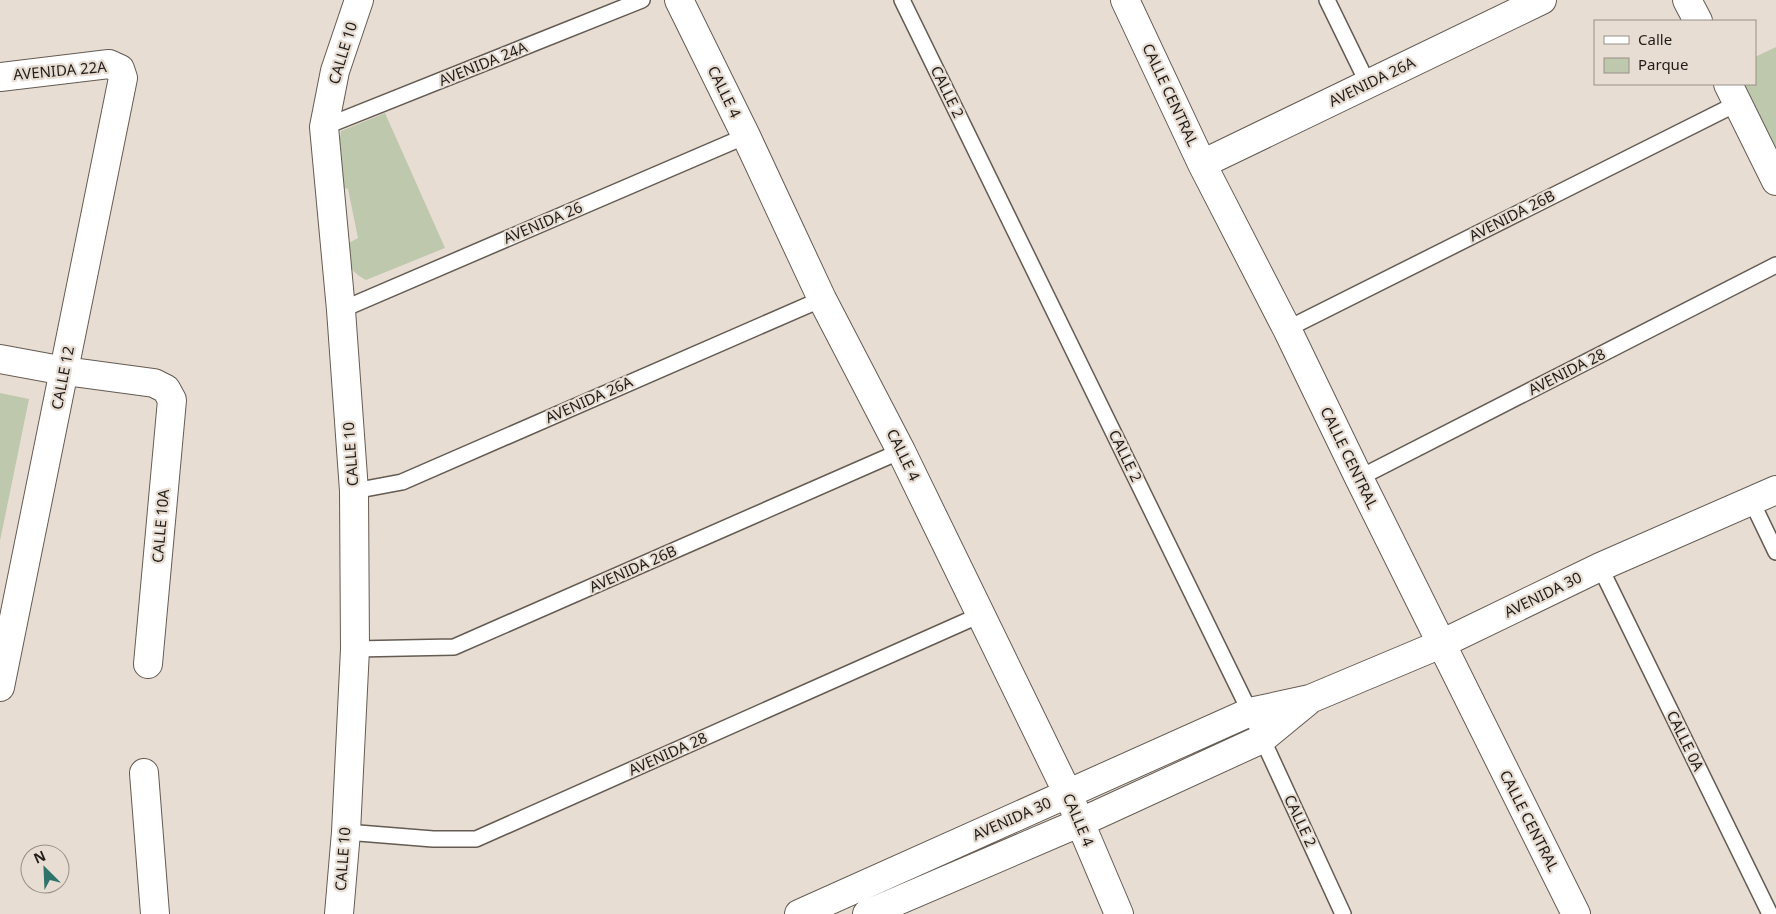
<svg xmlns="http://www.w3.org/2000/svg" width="1776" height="914" font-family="'Noto Sans',sans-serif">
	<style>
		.green { fill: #bec8ad }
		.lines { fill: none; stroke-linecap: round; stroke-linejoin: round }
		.lane-casing { stroke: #645b52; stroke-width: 18 }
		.street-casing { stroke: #645b52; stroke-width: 30 }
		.lane { stroke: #fff; stroke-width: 15 }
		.street { stroke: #fff; stroke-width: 28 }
		.labels { text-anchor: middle; stroke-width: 4.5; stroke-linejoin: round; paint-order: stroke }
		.street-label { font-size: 15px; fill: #201c18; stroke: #e8ddd3 }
	</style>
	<rect width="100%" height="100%" fill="#e8ddd3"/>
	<path class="green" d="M1776,47V160L1739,84H1755V57Z
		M385,113L445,248L366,280C348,270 348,263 347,244L358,238L348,189L338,186L334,178L341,131Z
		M0,393L29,399L0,541Z"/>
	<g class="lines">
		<defs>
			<path id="lane" d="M902,0L1250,712L1343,914
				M1327,0L1368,84
				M324,127L642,0
				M341,310L746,136
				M1287,329L1738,103
				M1359,478L1776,265
				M354,491L402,482L822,299
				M1751,500L1776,552
				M1600,567L1770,914
				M355,649L454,647L901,451
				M346,832L433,839H476L980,615"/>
			<path id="street" d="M679,0L746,136L822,299L901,451L1068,794L1119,914
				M1125,0L1202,164L1287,329L1359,478L1576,914
				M1687,0L1698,21
				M0,77L109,64L120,69L123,78L0,687
				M1728,84L1776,181
				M1202,164L1542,0
				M0,359L65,371L154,383L166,389L172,400L148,664
				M144,773L155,914
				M339,914L346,832L355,649L354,491L341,310L324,127L335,71L359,0
				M799,914L1250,712L1310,699L1441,644L1600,567L1776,490
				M867,914L1079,823L1262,739L1307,702"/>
		</defs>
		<use href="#lane" class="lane-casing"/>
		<use href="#street" class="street-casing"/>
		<use href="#lane" class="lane"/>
		<use href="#street" class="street"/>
	</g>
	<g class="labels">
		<g class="street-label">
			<text transform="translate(343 53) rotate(-73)" y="5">CALLE 10</text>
			<text transform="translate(483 64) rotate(-22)" y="5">AVENIDA 24A</text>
			<text transform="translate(60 71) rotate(-5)" y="5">AVENIDA 22A</text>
			<text transform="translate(1372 82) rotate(-26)" y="5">AVENIDA 26A</text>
			<text transform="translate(724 92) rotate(64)" y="5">CALLE 4</text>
			<text transform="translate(947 92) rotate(64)" y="5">CALLE 2</text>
			<text transform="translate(1170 95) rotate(65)" y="5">CALLE CENTRAL</text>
			<text transform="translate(1512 216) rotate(-27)" y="5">AVENIDA 26B</text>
			<text transform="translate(543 223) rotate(-23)" y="5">AVENIDA 26</text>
			<text transform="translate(1567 372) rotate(-27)" y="5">AVENIDA 28</text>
			<text transform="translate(63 378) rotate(-79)" y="5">CALLE 12</text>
			<text transform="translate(589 400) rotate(-24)" y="5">AVENIDA 26A</text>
			<text transform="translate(351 454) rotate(-94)" y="5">CALLE 10</text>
			<text transform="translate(903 455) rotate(64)" y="5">CALLE 4</text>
			<text transform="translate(1125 456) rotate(64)" y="5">CALLE 2</text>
			<text transform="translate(1349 458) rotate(64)" y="5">CALLE CENTRAL</text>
			<text transform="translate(161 526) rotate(-85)" y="5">CALLE 10A</text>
			<text transform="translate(633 569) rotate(-24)" y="5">AVENIDA 26B</text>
			<text transform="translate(1543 595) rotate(-26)" y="5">AVENIDA 30</text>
			<text transform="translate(1685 741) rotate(64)" y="5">CALLE 0A</text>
			<text transform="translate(668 754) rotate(-24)" y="5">AVENIDA 28</text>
			<text transform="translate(1012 819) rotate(-24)" y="5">AVENIDA 30</text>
			<text transform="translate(1078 820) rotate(67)" y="5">CALLE 4</text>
			<text transform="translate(1300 821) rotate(65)" y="5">CALLE 2</text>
			<text transform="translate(1529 821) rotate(63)" y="5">CALLE CENTRAL</text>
			<text transform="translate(343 859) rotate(-86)" y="5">CALLE 10</text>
		</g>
	</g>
	<rect x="1594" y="20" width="162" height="65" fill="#e8ddd3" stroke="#989088"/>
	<rect x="1604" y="36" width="25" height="8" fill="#ffffff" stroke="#989088"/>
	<text x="1638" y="45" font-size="15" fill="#201c18">Calle</text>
	<rect x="1604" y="58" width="25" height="15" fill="#bec8ad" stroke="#989088"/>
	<text x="1638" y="70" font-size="15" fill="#201c18">Parque</text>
	<g transform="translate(45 869) rotate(336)"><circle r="24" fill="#e8ddd3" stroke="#989088"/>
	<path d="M0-4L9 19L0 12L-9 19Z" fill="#2e746b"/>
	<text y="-8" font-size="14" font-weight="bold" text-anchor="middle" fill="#201c18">N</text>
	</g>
</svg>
